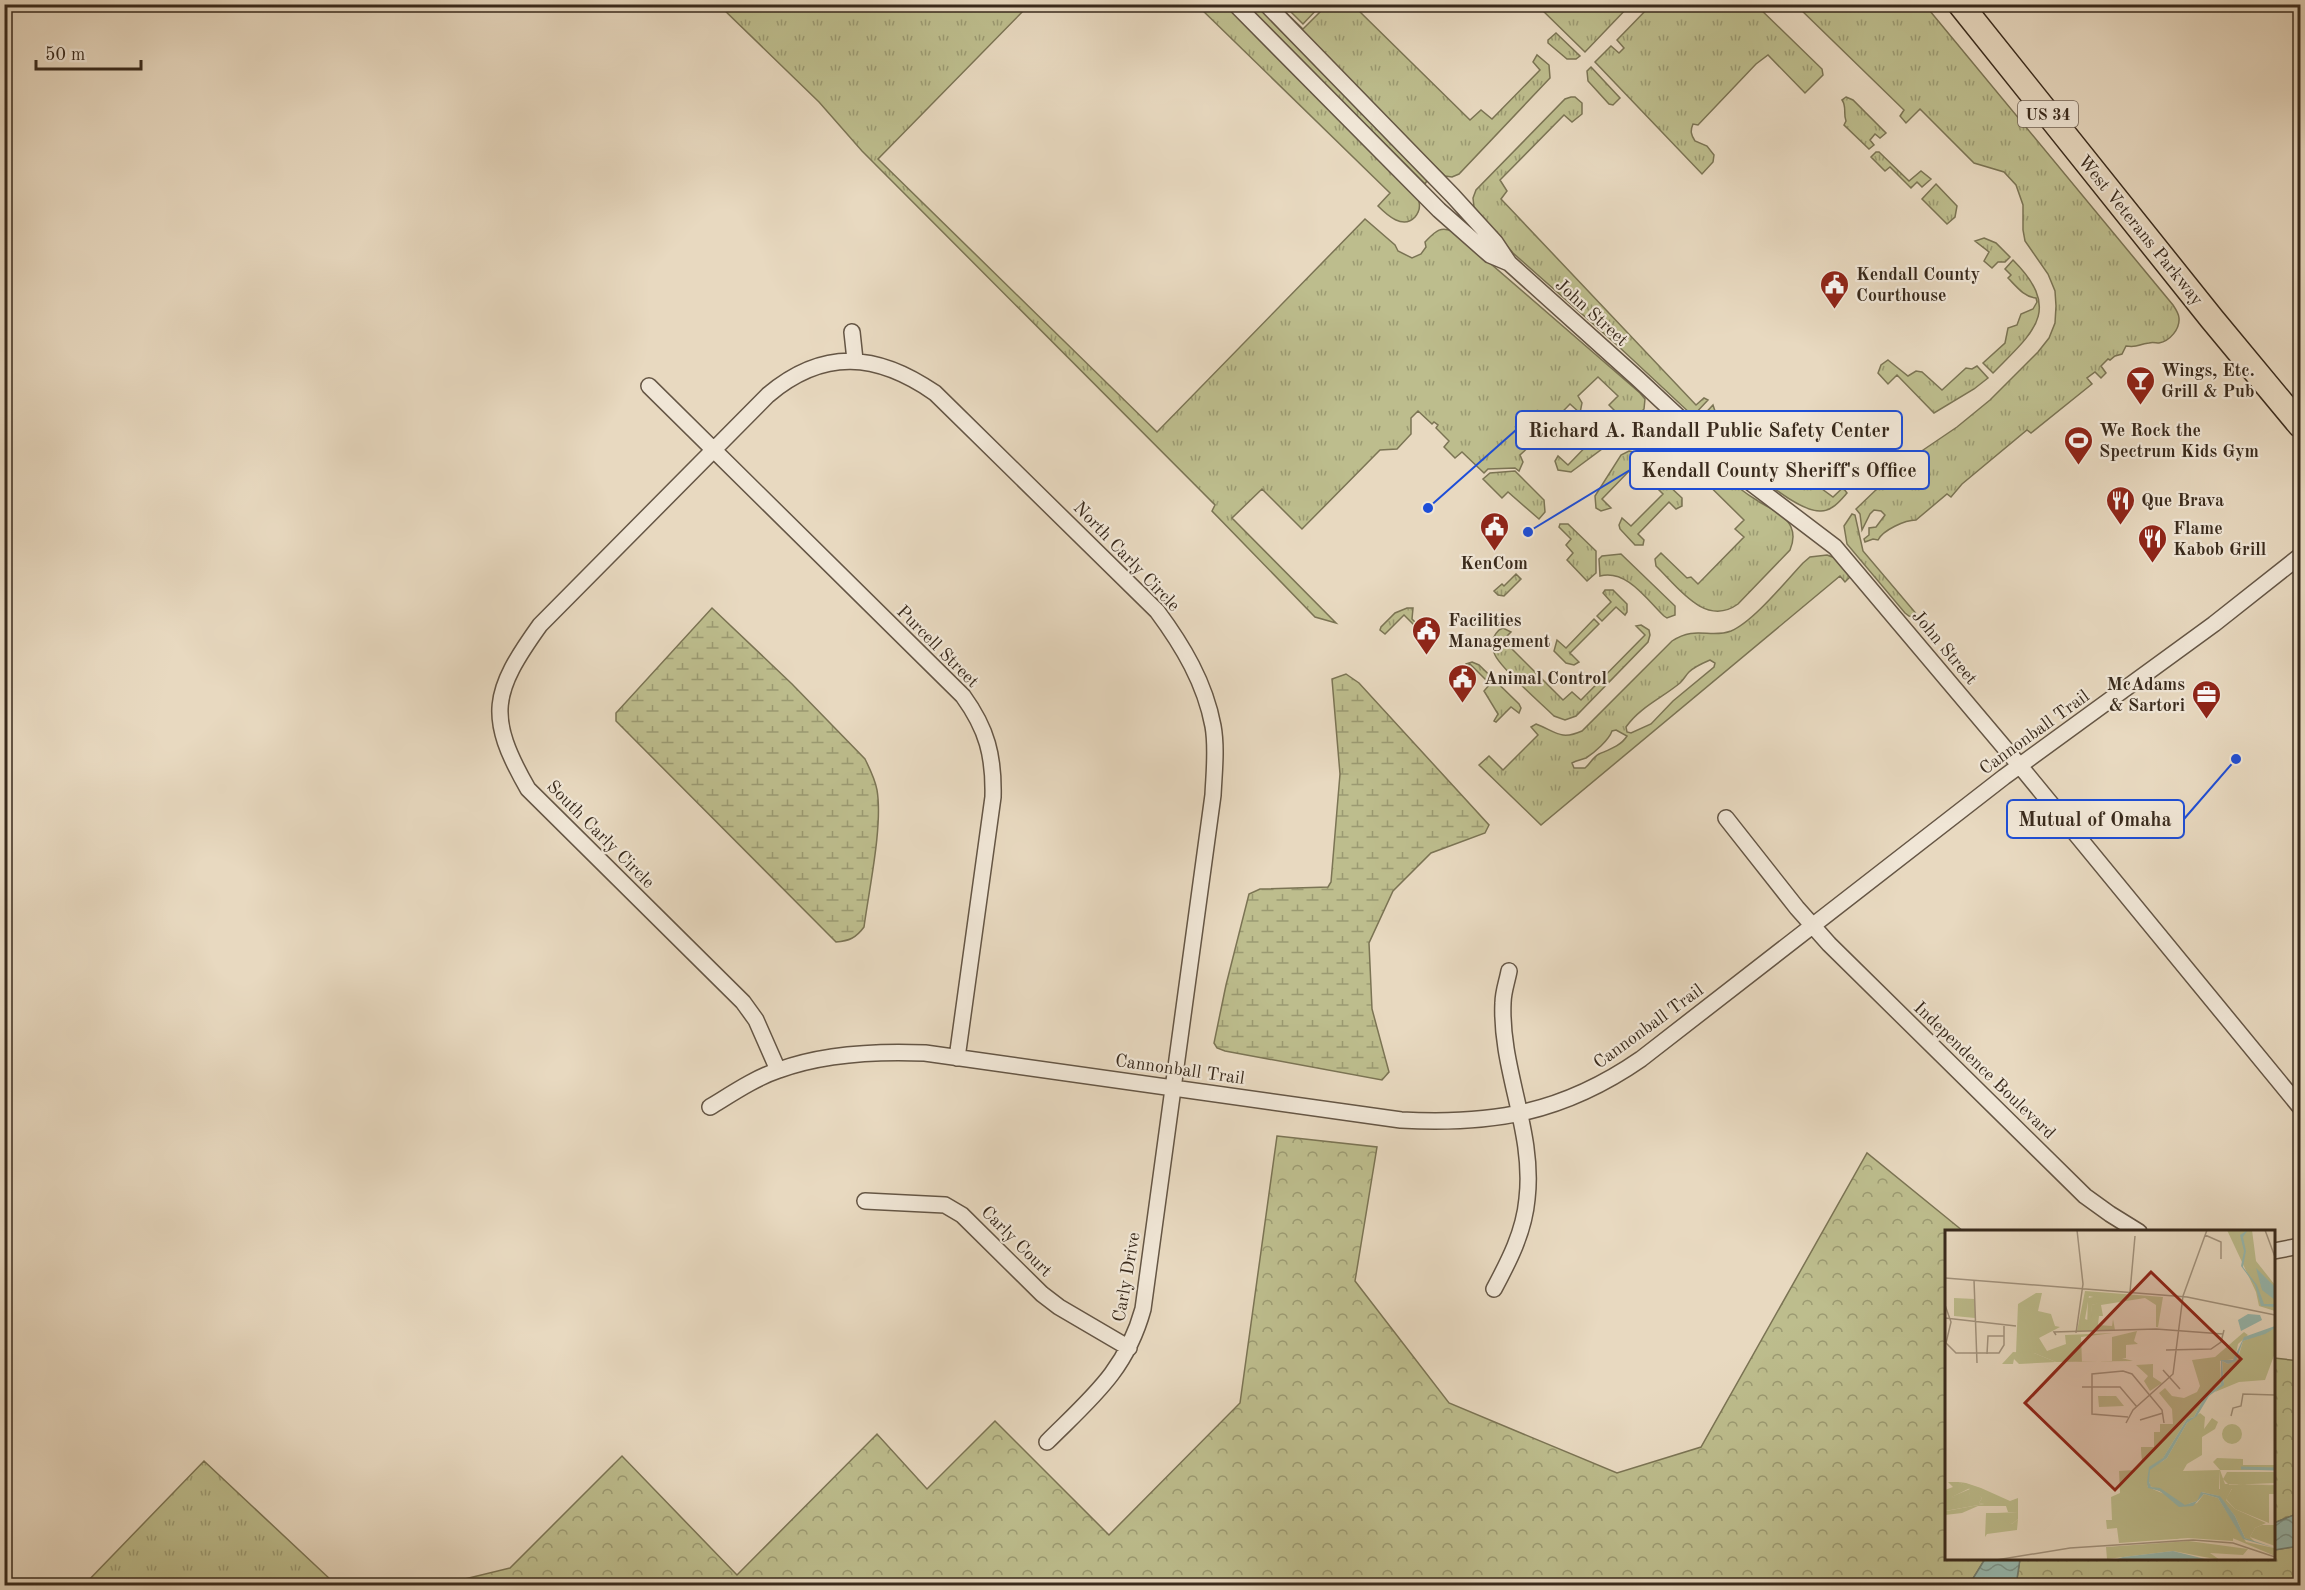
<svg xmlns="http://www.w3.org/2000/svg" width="2305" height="1590" font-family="'Old Standard TT',serif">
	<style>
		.grass { fill: url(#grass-tufts); stroke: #7b7454; stroke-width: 1.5; fill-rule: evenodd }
		.forest { fill: url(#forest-crowns); stroke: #7b7454; stroke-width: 1.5 }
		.wetland { fill: url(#wetland-marsh); stroke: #7b7454; stroke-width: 1.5 }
		.water { fill: url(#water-waves); stroke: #718075; stroke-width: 1.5 }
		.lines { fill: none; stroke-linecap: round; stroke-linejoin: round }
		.minor-casing { stroke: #655645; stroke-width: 18 }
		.primary-casing { stroke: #392a1c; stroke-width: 27 }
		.minor { stroke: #f0e6d6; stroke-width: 15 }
		.primary { stroke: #e8d9c0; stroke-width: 24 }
		.labels { text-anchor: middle; stroke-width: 4.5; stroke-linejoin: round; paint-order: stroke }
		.shield { fill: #f0e6d6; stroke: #706254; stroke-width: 1.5 }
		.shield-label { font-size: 16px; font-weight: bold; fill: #392a1c }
		.street-label { font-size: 18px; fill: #392a1c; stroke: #f0e6d6 }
		.poi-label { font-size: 18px; font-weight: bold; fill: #392a1c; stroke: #f0e6d6; text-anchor: start }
		.inset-river { fill: none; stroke: #97bab1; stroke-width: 3 }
		.inset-road { fill: none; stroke: #a2937e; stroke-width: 1.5 }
		.view { fill: #8f2418; fill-opacity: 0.15; stroke: #8f2418; stroke-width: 3 }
		.inset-edge { fill: none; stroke: #392a1c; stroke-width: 3 }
		.leader { fill: none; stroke: #1d4ed8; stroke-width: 2 }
		.callout-dot { fill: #1d4ed8; stroke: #f0e6d6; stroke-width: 2 }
		.callout { fill: #f0e6d6; stroke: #1d4ed8; stroke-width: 2 }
		.callout-label { font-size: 20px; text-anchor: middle; font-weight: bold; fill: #392a1c }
	</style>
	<defs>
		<pattern id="grass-tufts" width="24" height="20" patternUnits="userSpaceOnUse" patternTransform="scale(1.5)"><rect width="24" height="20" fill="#bdbd8d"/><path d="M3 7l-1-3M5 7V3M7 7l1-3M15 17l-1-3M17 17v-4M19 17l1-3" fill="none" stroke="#9b9a72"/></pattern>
		<pattern id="forest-crowns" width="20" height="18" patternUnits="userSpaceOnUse" patternTransform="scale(1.5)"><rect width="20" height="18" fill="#bdbd8d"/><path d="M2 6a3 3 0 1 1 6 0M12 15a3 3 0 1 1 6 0" fill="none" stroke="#9b9a72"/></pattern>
		<pattern id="wetland-marsh" width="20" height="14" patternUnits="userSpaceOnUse" patternTransform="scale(1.5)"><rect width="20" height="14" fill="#bdbd8d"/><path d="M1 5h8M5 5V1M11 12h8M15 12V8" fill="none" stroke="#9b9a72"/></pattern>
		<pattern id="water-waves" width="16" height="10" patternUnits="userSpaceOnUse" patternTransform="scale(1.5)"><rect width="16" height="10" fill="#97bab1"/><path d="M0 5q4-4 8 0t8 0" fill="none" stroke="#7c978f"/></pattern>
	</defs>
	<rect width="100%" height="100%" fill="#e8d9c0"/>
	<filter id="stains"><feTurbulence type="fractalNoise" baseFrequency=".00333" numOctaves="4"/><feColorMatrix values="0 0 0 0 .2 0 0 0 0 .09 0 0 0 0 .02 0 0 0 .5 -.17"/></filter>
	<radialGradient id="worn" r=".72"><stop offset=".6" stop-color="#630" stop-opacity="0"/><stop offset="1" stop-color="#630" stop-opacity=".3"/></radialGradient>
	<path class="grass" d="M1755,4L1822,69L1823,75L1805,93L1768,55L1756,64L1698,125L1693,124C1690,131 1691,135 1695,141L1707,146L1714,155L1713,162L1702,174L1595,62L1611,46L1619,53L1624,48L1617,40L1651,5Z
		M719,5H1029L878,159L1157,432L1365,219L1395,245L1398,251L1412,258L1421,254L1426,247L1425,242C1435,232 1440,225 1454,232L1640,393L1645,399L1644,409L1634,420L1623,419L1609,405L1618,396L1598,377L1578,396L1582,403L1580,413L1570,404L1539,436L1548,445L1539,448L1532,444L1520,455L1523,462L1519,471L1515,468L1488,469L1484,473L1462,452L1455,458L1444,447L1449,441L1436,428L1438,425L1434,422L1432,424L1418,411L1411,418V434L1397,449L1380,450L1302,529L1262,489L1232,518L1336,623L1315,617L1212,511L1215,505L862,151L819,102Z
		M1197,5H1228L1418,199C1421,206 1420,211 1415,217C1403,230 1387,215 1378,206L1390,193Z
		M1246,5H1256L1428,179L1425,184Z
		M1273,5H1278L1303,29L1327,5H1361L1357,9L1470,120L1481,110L1492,119L1540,70L1533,62L1537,55L1549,65L1550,78L1459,174L1452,177L1445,176Z
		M1284,5H1321L1303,24Z
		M1537,5H1630L1585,52Z
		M1796,5H1925L2173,305C2175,308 2179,314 2179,318C2180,329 2170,341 2159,343C2156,343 2152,342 2149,343C2138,344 2139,348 2126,346L2122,354L2115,356L2110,360L2108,359L2101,366L2106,373L2101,378L2095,372L2087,378L2092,384L2031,433L2027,430L1962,484L1951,497L1947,494L1916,520C1905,520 1883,530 1878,540L1873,539L1865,542L1864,539L1869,535V528L1876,527L1885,515L1881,511L1874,510L1870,514L1862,530L1860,514L1856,509L1904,463L1957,427L1990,400L2038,352L2049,338L2055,323L2056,306L2055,291L2048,274L2025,241L2023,230V205L2016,185L2004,172L1974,163L1920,109L1906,123L1900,116L1904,110Z
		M1556,33L1580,56L1576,59H1567L1548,43V40Z
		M1591,67L1620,98L1613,105L1609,104L1588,81L1587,71Z
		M1571,97H1575L1582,103V114L1572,122L1564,115L1500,180L1507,191L1501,199L1696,405L1704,398L1708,400L1693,416L1617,345L1513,253L1474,207L1473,198L1476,190L1565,99Z
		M1846,97L1853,100L1886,133L1880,138L1875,134L1870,140L1874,145L1869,149L1844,125L1846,121C1843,113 1847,107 1842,100Z
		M1876,152H1879L1909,181L1921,171L1931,179L1922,187L1917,182L1911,188L1890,167L1885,171L1871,157Z
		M1936,184L1957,206L1955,217L1947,224L1922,199Z
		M1984,238L1996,243L2010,257L2005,262H1998L1992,268L1984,261L1989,252L1975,241Z
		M2013,260C2064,311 2032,333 1993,373L1983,363L2005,343L2008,328L2017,325L2021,314L2033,309L2037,302L2036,298C2024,297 2016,286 2008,278L2011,275L2005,269Z
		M1888,360L1908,376L1916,371L1922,372L1942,390L1966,368L1972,369L1977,366L1988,378L1974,389L1934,413L1897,375L1888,384L1878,373L1881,365Z
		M1713,405L1715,411L1709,418L1761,470L1768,464H1771C1791,481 1794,491 1822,489L1833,497L1891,442L1885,434L1887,431L1896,433L1898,440L1844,489L1847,493C1840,501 1832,511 1821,511C1792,513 1719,442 1698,421Z
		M1660,419H1665L1670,423C1697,450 1725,481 1758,501C1769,508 1786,515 1791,527C1794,534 1793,543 1790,550L1738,604C1705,628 1677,586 1656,566L1655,559L1661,553L1687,578L1691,577L1698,584L1744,537L1735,529L1744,520L1674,451L1669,447L1660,456L1647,442L1646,431Z
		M1601,421L1614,432V440L1571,472L1558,470L1555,461L1558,456L1568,465L1599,433L1590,424Z
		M1629,451C1638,452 1647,462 1644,471L1642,475L1633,467L1602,499L1611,508L1601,511L1596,508L1595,496L1621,455Z
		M1515,471L1544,500L1545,512L1539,519L1508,492L1502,498L1483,479L1490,473Z
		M1658,482L1667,484L1682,498V506L1676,509L1669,502L1638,534L1644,540L1643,545H1635L1620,529L1619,525L1622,518L1631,526L1663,494L1654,485Z
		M1852,514L1855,515L1863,551L1919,617L1909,616L1905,613L1847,544L1844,526Z
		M1560,524H1568L1596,551V573L1587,581L1567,560L1573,553L1566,545L1571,539L1559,527Z
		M1621,554L1675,606V615L1667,618L1664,616C1647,600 1627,569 1600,576L1599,559L1602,556Z
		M1827,555L1835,558L1851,576L1845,582L1840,576L1541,825L1479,765L1489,756L1503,770L1538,735L1531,727L1536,724C1555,731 1560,741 1582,731L1672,641C1696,625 1710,639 1731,631C1753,622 1786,581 1803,563L1810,557ZM1710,660L1715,663L1714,667L1673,701L1651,724L1631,733L1627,732L1626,727C1640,707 1662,698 1680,683C1684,679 1686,675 1689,672C1694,667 1703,663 1710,660ZM1616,730L1627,736C1621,746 1608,750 1599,754C1593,757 1590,764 1585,768H1574L1572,763C1577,760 1581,760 1586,758C1594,753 1609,740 1612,731Z
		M1516,574L1521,579L1504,596L1498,595L1494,591L1502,584L1504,586Z
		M1605,590H1613L1627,604V612L1625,615L1616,607L1602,621L1597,616L1611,602L1603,593Z
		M1407,608H1413L1412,619L1425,632L1423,634L1404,615L1385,634L1380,630L1381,627L1395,613Z
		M1594,619L1599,624L1570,653L1579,662L1574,665L1566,663L1554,651L1557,640L1566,648Z
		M1641,625L1649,630L1650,635L1648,642L1576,716L1565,720L1554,716C1541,703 1502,670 1495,655C1490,646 1492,637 1499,630L1503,628L1511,632L1503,640L1563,700L1572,692L1581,700L1645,635L1636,626Z
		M1472,662L1479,665L1519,704L1521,708L1519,713L1511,707L1496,722L1494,721L1498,714L1484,691L1490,684L1470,664L1456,677L1466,664Z
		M204,1461L331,1580L337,1585H84Z"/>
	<path class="forest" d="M1277,1136L1377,1147L1355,1281L1449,1403L1617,1473L1701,1447L1867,1153L1963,1231L1946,1232V1558L1985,1559L1969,1585L436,1586L510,1568L622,1456L737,1575L877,1434L927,1489L995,1421L1109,1535L1240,1403Z
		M2274,1358L2300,1361V1507L2294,1515L2274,1523Z
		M2300,1542V1585L2016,1586L2020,1559L2274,1558V1550L2293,1547Z"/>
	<path class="wetland" d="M712,608L792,684L865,759C870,769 875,779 877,790C883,826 869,889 864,927C856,938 849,941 836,942L616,721V713Z
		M1346,674L1359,683L1489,825L1485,833L1431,853L1393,891L1369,943L1372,1009L1389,1072L1382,1080L1225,1051L1217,1048L1214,1043L1226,985L1249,894L1260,889L1328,887L1331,882L1340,774L1332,679Z"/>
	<path class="water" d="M2300,1507V1542L2293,1547L2274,1550V1523L2294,1515Z
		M1985,1559H2020L2016,1585H1969Z"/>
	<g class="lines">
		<defs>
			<path id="minor" d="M1235,4L1439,210L1490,255L1509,263
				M1266,4L1453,196L1495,242L1509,263L1638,379L1743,477L1835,547L2020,766L2300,1107
				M852,332L855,360
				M649,386L963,696C987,729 994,756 993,797L957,1058
				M1726,818L1797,908L1829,944L2085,1196L2110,1214L2139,1232
				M778,1070L756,1020L743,1002L528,789C486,716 492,692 540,625L768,395C824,348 877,353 935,393L1157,611C1183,646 1205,683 1213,726C1217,748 1214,773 1213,795L1143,1309C1126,1371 1091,1398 1047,1442
				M710,1107C733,1093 755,1078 779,1070C825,1053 877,1051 925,1053L1401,1120C1493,1125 1563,1113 1641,1059L2004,777L2214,624L2300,556
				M865,1201L945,1205L962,1215L1042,1294L1059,1307L1129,1348
				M2274,1251L2300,1246
				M1494,1289C1509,1261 1524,1232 1527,1199C1535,1132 1500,1069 1503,1003C1503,992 1507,982 1509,971"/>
			<path id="primary" d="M1960,4L2212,319L2300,425"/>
		</defs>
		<use href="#minor" class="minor-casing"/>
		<use href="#primary" class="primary-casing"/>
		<use href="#minor" class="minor"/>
		<use href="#primary" class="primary"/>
	</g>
	<defs>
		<symbol id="civic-pin" viewBox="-11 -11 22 30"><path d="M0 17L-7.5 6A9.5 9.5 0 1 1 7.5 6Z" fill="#8f2418" stroke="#f0e6d6"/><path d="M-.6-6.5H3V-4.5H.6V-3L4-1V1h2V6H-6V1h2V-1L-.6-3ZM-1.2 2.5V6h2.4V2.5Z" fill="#fff"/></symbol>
		<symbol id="bar-pin" viewBox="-11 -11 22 30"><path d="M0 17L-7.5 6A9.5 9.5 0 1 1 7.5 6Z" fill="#8f2418" stroke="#f0e6d6"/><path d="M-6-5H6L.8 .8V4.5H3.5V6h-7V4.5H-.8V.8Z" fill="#fff"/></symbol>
		<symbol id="stadium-pin" viewBox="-11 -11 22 30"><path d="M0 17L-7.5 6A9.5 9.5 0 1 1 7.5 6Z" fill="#8f2418" stroke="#f0e6d6"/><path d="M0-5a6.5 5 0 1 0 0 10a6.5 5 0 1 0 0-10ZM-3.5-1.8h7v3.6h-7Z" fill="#fff"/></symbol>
		<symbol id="restaurant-pin" viewBox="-11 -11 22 30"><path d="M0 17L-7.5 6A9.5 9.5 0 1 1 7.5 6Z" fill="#8f2418" stroke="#f0e6d6"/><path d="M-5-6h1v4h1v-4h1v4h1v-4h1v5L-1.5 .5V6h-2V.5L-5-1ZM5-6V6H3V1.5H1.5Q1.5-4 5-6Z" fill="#fff"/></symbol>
		<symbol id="office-pin" viewBox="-11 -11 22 30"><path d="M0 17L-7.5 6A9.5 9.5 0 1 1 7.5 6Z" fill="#8f2418" stroke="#f0e6d6"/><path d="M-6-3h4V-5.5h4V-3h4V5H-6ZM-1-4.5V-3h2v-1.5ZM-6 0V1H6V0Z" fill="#fff"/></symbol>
	</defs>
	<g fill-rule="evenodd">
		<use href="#civic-pin" x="1818" y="268" width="33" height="45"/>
		<use href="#bar-pin" x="2124" y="364" width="33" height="45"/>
		<use href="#stadium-pin" x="2062" y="424" width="33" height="45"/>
		<use href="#restaurant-pin" x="2104" y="484" width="33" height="45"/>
		<use href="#civic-pin" x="1478" y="510" width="33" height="45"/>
		<use href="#restaurant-pin" x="2136" y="522" width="33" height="45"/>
		<use href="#civic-pin" x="1410" y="614" width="33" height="45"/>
		<use href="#civic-pin" x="1446" y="662" width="33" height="45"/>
		<use href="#office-pin" x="2190" y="678" width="33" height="45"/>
	</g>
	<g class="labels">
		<rect class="shield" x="2018" y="101" width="60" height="26" rx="4.5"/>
		<g class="shield-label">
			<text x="2048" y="120">US 34</text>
		</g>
		<g class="street-label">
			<text transform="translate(2141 230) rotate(51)" y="6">West Veterans Parkway</text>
			<text transform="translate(1592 312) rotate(42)" y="6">John Street</text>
			<text transform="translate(1127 556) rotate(46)" y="6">North Carly Circle</text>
			<text transform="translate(938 646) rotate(45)" y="6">Purcell Street</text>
			<text transform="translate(1945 647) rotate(50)" y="6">John Street</text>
			<text transform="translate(2034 732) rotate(-36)" y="6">Cannonball Trail</text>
			<text transform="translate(601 834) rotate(45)" y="6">South Carly Circle</text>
			<text transform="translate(1648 1026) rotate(-36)" y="6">Cannonball Trail</text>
			<text transform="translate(1180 1069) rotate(8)" y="6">Cannonball Trail</text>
			<text transform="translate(1985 1070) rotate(44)" y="6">Independence Boulevard</text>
			<text transform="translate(1017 1241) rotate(45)" y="6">Carly Court</text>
			<text transform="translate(1126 1277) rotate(-80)" y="6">Carly Drive</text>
		</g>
		<g class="poi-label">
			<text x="1856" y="280">Kendall County<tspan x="1856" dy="21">Courthouse</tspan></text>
			<text x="2161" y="376">Wings, Etc.<tspan x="2161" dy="21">Grill &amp; Pub</tspan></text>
			<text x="2099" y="436">We Rock the<tspan x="2099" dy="21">Spectrum Kids Gym</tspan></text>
			<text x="2141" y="506">Que Brava</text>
			<text x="2173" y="534">Flame<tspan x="2173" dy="21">Kabob Grill</tspan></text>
			<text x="1494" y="569" text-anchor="middle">KenCom</text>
			<text x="1448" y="626">Facilities<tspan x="1448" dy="21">Management</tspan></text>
			<text x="1484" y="684">Animal Control</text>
			<text x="2185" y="690" text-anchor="end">McAdams<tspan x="2185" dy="21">&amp; Sartori</tspan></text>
		</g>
	</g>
	<g transform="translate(1945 1230)">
		<rect width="330" height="330" fill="#e8d9c0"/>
		<path d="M140,61L218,67L213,97L220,98L211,97V75L200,68L156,75L158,86H154L153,95L167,96L168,89L170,100L132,101ZM144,66L161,70L147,75L145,91L140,89ZM91,63H97L93,81L106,84L110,96L115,97L94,108L102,121L121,114L120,105L168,103L136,107L137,132L167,131V107L192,101L189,111L193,114L181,115V128H177L188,131L111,132L89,123H71L73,74ZM9,68L30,69V88L9,86ZM215,194H237L202,257L288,291V311L243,308L174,313L172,298L162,299L161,290H167L166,267L175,263L174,241L190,240L197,230L196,217H209V202H215ZM272,228L298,229V235H330V240H275L280,254L330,255L275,260V240L268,232ZM282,242H330V253L284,255L278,249ZM14,252L21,253L36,258L65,271L73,268V282H63L61,276H33L17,283L0,285L1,281L39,274L34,273L37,268L32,263H25L22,271L6,267L25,259ZM41,283H51L67,294L73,289L72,300L42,304L40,307ZM317,295H330V316L305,307L310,298Z" fill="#bdbd8d" fill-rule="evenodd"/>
		<path d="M282,0H307L311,31L330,55V81L314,76L311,62ZM330,98V123L320,150L294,152L270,162L279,152L277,131L283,134L293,128L298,111ZM299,102L303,105L293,114L290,129L275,131L276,154L260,166L249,187L242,189L218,228L204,237L202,256L239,277L252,273L259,264L273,268L301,312L329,318L330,326L285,307L244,304V291L199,282L200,269L193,262L196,247L190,244L197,230L196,217H209V202H215V194H228L227,179L214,163L220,158L227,166L239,168L252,162L255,156L247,130L270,127ZM255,183L260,187L259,199L267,188L273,192L270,199L257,207V225L242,234L238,241L275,240L274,259L287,258L281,270L290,279L321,293L310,298L305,307L310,312L300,308L290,286L274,266L257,262L252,271L240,275L205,256V240L222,228L242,193ZM3,252H14L25,258L7,267L21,269L25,263H33L37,268L34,273L39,274L0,281V260L8,257ZM73,282V289L67,294L49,286L51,283ZM244,311L303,319L298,325L265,323L275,330L228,321L162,329L161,317Z" fill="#bdbd8d"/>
		<path d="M153,66L167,70L147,75L146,97L142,98L143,68ZM68,122L89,123L111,132L74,134L69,129L68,134H57ZM208,134V147L217,153L205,161L199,151L203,146L191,135ZM153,166H171L179,176L154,177Z" fill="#bdbd8d"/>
		<path d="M330,255V264H324V293L290,279L281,269L288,257Z" fill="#bdbd8d"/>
		<path d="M277 204a10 10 0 1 1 20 0a10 10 0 1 1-20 0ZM181,287H197V296L190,299H200L201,309L182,310ZM206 298a8 8 0 1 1 16 0a8 8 0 1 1-16 0ZM222 301a8 8 0 1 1 16 0a8 8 0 1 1-16 0Z" fill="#bdbd8d"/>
		<path d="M303,0L298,7L301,21L298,37L312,55L319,74H329L330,77L316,76L310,55L296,36L299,21L295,5ZM311,38L330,57V70L317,60ZM303,84L315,85L317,90L296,101L293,90ZM330,96V98L320,104L298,111L291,131L283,134L277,131L279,155L264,166L252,186L242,193L222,228L205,240L204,251L206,257L215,258L240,275L252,271L256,262L275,266L290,286L300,308L330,318L298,309L273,268L259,264L248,276L234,277L215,261L203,258L202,252L204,237L218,228L242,189L249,187L260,166L276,154V130H288L299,107ZM228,321L264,330H169L178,327Z" fill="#97bab1"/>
		<path class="inset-river" d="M296,238L330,239"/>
		<path class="inset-road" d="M320,0L330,27M260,5L276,12V29M0,48L242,67L330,85M29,50L32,133M185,62L190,6M238,66L262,0M0,75L6,92L1,113L11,123H54L59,115V96M0,88L71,96M131,103L138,54L132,0M111,105L109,102L211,99L278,104M221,120L266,119L276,112L279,100M42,124L43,106H59M218,140L235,159M137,157H175L192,177M286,186L288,178L296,176L298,164L330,165M183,187L147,184V144L178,141L187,144L217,180L219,193M195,190L218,183M181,193L188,180L228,144L238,66M51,330L125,318L248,310L288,313L330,327"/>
		<path class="view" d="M206,42L296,129L170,260L80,173Z"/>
		<rect width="330" height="330" class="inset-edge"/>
	</g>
	<path class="leader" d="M1428 508L1516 430M1528 532L1630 470M2236 759L2184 819"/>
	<g class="callout-dot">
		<circle cx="1428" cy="508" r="6"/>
		<circle cx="1528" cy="532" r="6"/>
		<circle cx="2236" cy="759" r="6"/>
	</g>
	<g class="callout">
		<rect x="1516" y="411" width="386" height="38" rx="6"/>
		<rect x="1630" y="451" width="299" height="38" rx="6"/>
		<rect x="2007" y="800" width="177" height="38" rx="6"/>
	</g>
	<g class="callout-label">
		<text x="1709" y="437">Richard A. Randall Public Safety Center</text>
		<text x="1779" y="477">Kendall County Sheriff's Office</text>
		<text x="2095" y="826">Mutual of Omaha</text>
	</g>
	<rect width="2305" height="1590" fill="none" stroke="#e8d9c0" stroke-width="24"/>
	<rect x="6" y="6" width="2293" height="1578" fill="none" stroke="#392a1c" stroke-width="3"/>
	<rect x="12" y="12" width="2281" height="1566" fill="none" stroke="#392a1c" stroke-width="1.5"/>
	<path d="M36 60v9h105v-9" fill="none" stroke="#392a1c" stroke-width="3"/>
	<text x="45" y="60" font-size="18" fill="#392a1c" stroke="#f0e6d6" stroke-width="4.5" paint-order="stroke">50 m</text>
	<rect width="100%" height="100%" filter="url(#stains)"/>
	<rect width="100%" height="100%" fill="url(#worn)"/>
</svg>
